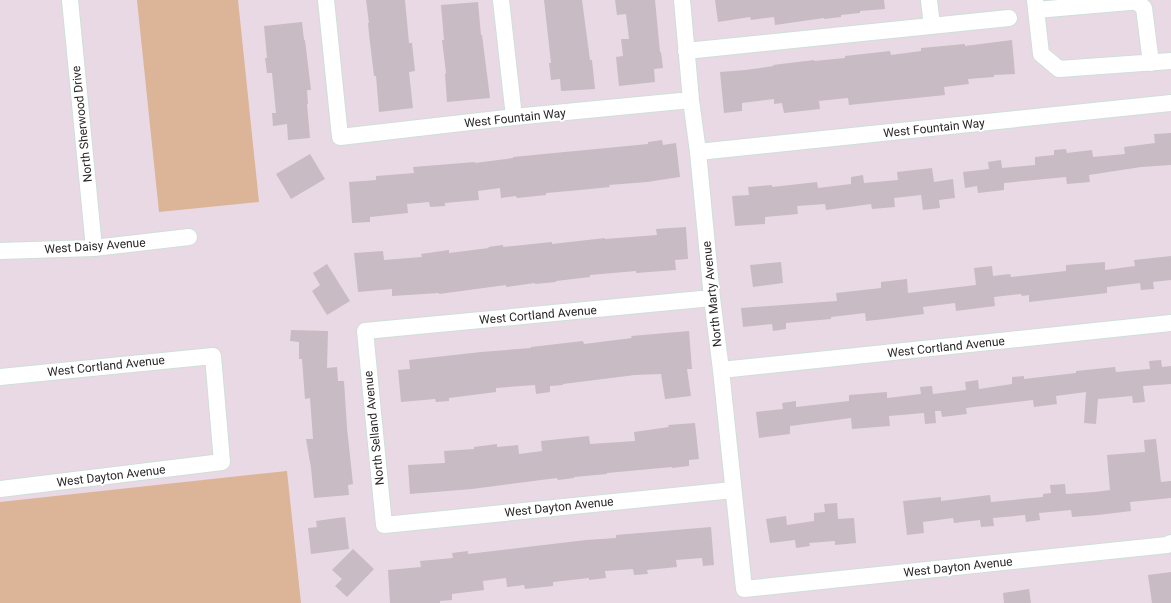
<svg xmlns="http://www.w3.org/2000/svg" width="1171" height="603" font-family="Roboto,sans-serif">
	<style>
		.green { fill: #dcb498 }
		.building { fill: #c8bbc3 }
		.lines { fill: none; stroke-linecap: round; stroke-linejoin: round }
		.minor-casing { stroke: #cedfd8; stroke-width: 18 }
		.minor { stroke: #fff; stroke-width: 16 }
		.labels { text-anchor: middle; stroke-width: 4; stroke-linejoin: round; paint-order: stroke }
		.street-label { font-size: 12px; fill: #272727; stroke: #fff }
	</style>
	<rect width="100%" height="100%" fill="#e9d9e4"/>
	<path class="green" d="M137,0H238L259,202L159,212Z
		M287,471L301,603H0V502Z"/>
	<path class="building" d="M366,0H405L409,43H412L415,71L409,72L413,108L379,112L376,76H374L369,34L368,23H369Z
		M544,0H582L590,60H592L595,89L561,91L560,79L551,80L549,63H551Z
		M615,0H655L660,52H661L663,68L654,69L655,82L619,86L616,57L623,56L621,39H629L626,14L617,15Z
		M715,0H884L885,9L860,11V13L841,15V17L824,19V18L775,25L774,17L751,20L750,17L718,22Z
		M478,2L481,35H482L490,98L447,102L445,74L446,73L442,40H444L441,5Z
		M302,22L304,40H305L311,90H307L308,104H307L310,138L288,140L287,124L273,126L272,113H276L272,73H267L265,58H267L264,26Z
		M1012,40L1015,74L994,75V77L968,79L969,84L944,87L945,95L849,105L848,98L819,101L820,109L784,113L782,103L774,104V99L742,103V111L724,113L720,72L745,70L774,66L773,65L814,60V61L845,58V56L890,51L891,55L921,51V48L965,44V46Z
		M1171,133V165L1141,167L1089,175L1090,182L1067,184L1066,177L1004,183V190L978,193L977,186L965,188L963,172L989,169L988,162L1001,160L1002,168L1035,165V157L1054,155V150L1066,149L1067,153L1092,150L1093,157L1125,154L1124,147L1155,143L1154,134Z
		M662,140L663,145L676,143L680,177L647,182L609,185L610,187L580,190L546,193V195L517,198L516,196L501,198L500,188L478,191L479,200L445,203V206L430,207L429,202L407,204L408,213L370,217V222L352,223L349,182L376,180V176L414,173L413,167L475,162V163L513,158V157L648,144V142Z
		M310,154L325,179L291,199L276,174Z
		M932,168L934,182L953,179L955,198L939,200L940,208L923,210L921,195L894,198L895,207L872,209L871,204L826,210L825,204L797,206L798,214L765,217V224L735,226L732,196L749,195L748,187L772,185V187L817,182L818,188L851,184V177L863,175L864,183L898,180L897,172Z
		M686,227L688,259L675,260L676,270L636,273V271L590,275V277L556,281V282L535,284V283L506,287V285L439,294V293L392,296V289L358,292L354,253L383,251L384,260L422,257L421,254L449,250V253L489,248L488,247L503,245V247L552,242V244L605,238V239L657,235L656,229Z
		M1171,256V280L1153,282L1154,289L1141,290L1140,283L1107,287V293L1029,302V295L1022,296L1021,294L994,297L995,306L956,311L955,303L923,307L924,314L885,319L866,321L865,313L831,317V319L786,323V329L773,331L772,324L743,327L741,308L837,301L836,293L881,288V282L907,279L908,293L976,285L974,268L992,266L993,276L1010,274L1011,277L1066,271V265L1105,262V270L1135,266L1134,260Z
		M781,262L783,283L753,287L750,265Z
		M327,264L350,301L327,315L312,291L320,285L313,273Z
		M291,330L328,331L327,368L337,367L338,381H344L347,428L353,484L348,485L349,495L314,498L311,468L306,439H313L310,398L305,399L302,359H299V342L290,341Z
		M689,331L692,369H687L691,396L665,399L661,374L635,375L563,384V385L550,386V392L536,394L535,385L496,388V392L449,398V401L436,402L435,399L401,402L398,370L410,369L409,360L481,352L531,348V347L583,341L584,344L632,338L631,336Z
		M1161,360L1162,367L1171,366V384L1143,386L1145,402L1133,403L1132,396L1098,399L1096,424L1084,423L1086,392L1056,396L1057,404L1034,407L1033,400L966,408L967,414L942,417L941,411H935L936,423L925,424L924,413L889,416L890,426L852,429L851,418L790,426V434L759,438L756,412L783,409L782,403L796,401V407L849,401V395L887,392V398L921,394L920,387L932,386L933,394L966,390L965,382L978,380L979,389L1012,384V377L1024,376V379L1076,373V371L1115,367L1116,372L1150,369L1149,361Z
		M695,423L699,459L689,460V466L672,468V467L607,473V474L574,477V478L558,480L557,478L472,489L410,494L408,465L445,463L444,451L474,449V447L497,444V447L518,445L519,454L542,451L541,441L589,436L590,444L635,441L634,432L669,427L668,425Z
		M1156,439L1161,482L1171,481V498L1130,502L1131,511L1098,515L1072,517L1071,510L1039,513L1040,520L1026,522L1025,515L993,518L994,526L981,527L980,520L954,523L953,518L923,522L924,533L907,535L903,501L941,497V501L990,495L991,502L1043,497V494L1051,493L1050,485L1065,484L1066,494L1095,492L1110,490L1107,455L1145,452L1144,440Z
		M837,503L838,519L854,518L856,543L835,545V541L809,543L810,546L796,548L795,540L770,543L766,519L786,516L787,525L814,521V513L825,512L824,504Z
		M345,517L349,549L311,554L308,528L317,527L316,521Z
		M711,527L714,565L703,566L702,558L676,560L677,567L647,570L648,574L634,575L633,569L605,571L606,578L589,580V578L553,582V586L525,589L524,585L507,587L506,578L483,581L484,590L452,594V600L440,601V603H390L388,570L421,567L420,561L453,558L452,553L468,551V554L586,540L616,538V535Z
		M353,549L374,569L347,597L335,586L342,579L332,570Z
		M1171,572V603H1152L1148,575Z
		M1029,589L1031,603H1004L1003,593Z"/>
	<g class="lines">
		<defs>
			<path id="minor" d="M70,0L94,248
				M326,0L340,137L514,117L691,100
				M501,0L514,117
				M682,0L691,100L698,152L712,298L721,370L744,589L1167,545L1171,543
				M929,0L932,26
				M1035,0L1041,54L1059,69L1171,61
				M1036,10L1129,2H1137L1144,8L1151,63
				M686,51L1009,18
				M698,152L1171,103
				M0,251L94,248L189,237
				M712,298L365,331L384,525L733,490
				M721,370L1171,323
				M0,377L213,356L222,462L0,489"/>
		</defs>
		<use href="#minor" class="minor-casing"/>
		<use href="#minor" class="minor"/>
	</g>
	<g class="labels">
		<g class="street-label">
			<text transform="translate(515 118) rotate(-6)" y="4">West Fountain Way</text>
			<text transform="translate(82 124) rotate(-96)" y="4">North Sherwood Drive</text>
			<text transform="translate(934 128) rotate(-6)" y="4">West Fountain Way</text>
			<text transform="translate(95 246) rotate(-4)" y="4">West Daisy Avenue</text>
			<text transform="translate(712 294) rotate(-96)" y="4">North Marty Avenue</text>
			<text transform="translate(538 315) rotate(-5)" y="4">West Cortland Avenue</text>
			<text transform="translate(946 347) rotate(-6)" y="4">West Cortland Avenue</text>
			<text transform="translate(106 366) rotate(-6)" y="4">West Cortland Avenue</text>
			<text transform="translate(374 428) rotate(-96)" y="4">North Selland Avenue</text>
			<text transform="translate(111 476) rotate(-7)" y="4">West Dayton Avenue</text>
			<text transform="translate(559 507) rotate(-6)" y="4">West Dayton Avenue</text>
			<text transform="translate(958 567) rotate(-6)" y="4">West Dayton Avenue</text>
		</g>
	</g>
</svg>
